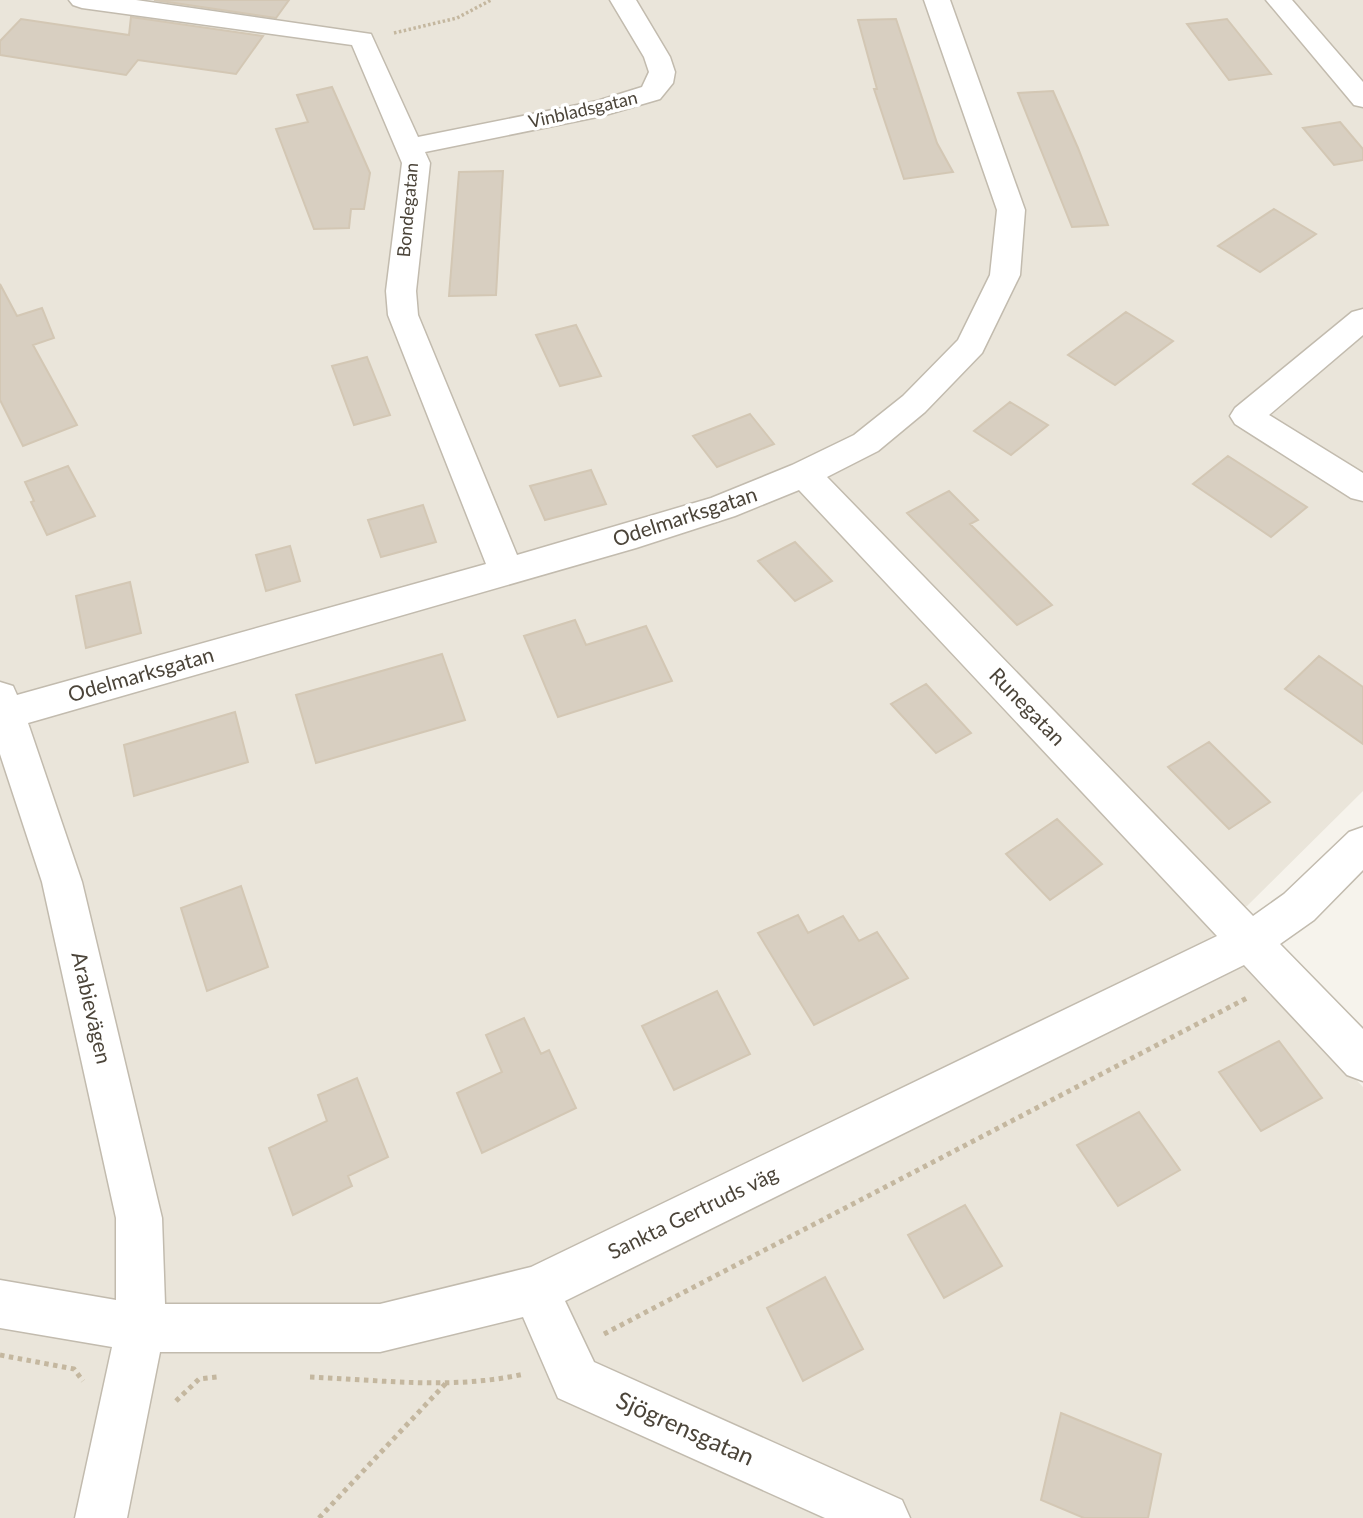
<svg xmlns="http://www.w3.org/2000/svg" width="1363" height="1518" font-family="Lato,sans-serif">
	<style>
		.residential { fill: #eae5da }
		.building { fill: #d8cfc1; stroke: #d3c7b4; stroke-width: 2 }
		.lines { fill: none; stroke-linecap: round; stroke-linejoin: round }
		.minor-casing { stroke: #c2bbae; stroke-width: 3 }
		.path-far1 { stroke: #c4b79f; stroke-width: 3.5; stroke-dasharray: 2.5 2.5; stroke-linecap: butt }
		.path { stroke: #c4b79f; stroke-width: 5; stroke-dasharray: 4.5 4.5; stroke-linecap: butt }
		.minor { fill: #fff; fill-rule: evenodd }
		.labels { text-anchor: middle; stroke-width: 7; stroke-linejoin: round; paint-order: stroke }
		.far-street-label { font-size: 18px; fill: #4b4439; stroke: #fff }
		.street-label { font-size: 21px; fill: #4b4439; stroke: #fff }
		.near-street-label { font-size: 24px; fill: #4b4439; stroke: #fff }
	</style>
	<rect width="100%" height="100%" fill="#f6f3ec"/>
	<path class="residential" d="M0,0H1363V791L1247,906L1206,920L1363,1087V1518H0Z"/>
	<path class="building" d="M154,0H289L276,18Z
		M131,17L263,36L236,74L138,60L126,75L0,55V41L21,19L129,35Z
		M896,19L937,143L953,172L904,179L874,89H877L858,20Z
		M1227,19L1271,74L1229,80L1187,24Z
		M332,87L370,173L364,209H351L349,228L314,229L276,129L308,122L297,95Z
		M1053,91L1078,148L1108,225L1072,227L1018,93Z
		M1340,122L1363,149V160L1334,165L1303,128Z
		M503,171L496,295L449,296L459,172Z
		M1274,209L1316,234L1260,272L1218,246Z
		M0,284L17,316L42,308L54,338L33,345L77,425L23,446L0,400Z
		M1126,312L1173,341L1115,385L1068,355Z
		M576,325L601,376L560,386L536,335Z
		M367,357L390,415L354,425L332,366Z
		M1010,402L1048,425L1011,455L974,431Z
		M750,414L774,444L717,467L693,436Z
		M1228,456L1307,507L1271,537L1193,484Z
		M68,466L95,516L47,535L31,502L34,501L25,482Z
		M591,470L606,504L545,520L530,486Z
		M949,491L978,520L970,524L1052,605L1017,625L907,513Z
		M423,505L436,542L381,557L368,520Z
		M795,542L832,581L795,601L758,561Z
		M290,546L300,581L266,591L256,555Z
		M130,582L141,633L86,648L76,596Z
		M575,620L586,645L646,626L672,681L558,717L524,636Z
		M442,654L465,720L316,763L296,695Z
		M1319,656L1363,687V744L1285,689Z
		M926,684L971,733L936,753L891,704Z
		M235,712L248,762L134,796L124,745Z
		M1209,742L1270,802L1229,829L1168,767Z
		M1057,819L1102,864L1050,900L1006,854Z
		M241,886L268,967L207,991L181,908Z
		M798,915L808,933L843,916L859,941L877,932L908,978L814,1025L758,933Z
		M717,991L750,1054L674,1090L642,1026Z
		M524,1018L541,1054L549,1050L576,1108L482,1153L457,1093L502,1072L486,1035Z
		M1279,1041L1322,1098L1261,1131L1219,1072Z
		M357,1078L388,1157L348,1176L352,1186L293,1215L269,1148L327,1121L318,1095Z
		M1139,1112L1180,1170L1118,1206L1077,1145Z
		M965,1205L1002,1266L944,1298L908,1235Z
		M825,1277L863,1349L803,1381L767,1308Z
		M1061,1413L1161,1454L1148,1518H1084L1041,1500Z"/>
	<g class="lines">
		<defs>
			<path id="minor" d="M69,0H136L371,34L418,137L597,101L642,87L649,72L644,57L610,0H636L670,57L675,72L673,83L660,99L602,116L425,152L430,163L416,291L418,315L517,555L711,498L792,465L854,435L903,396L958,340L990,275L997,210L924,0H950L1025,210L1020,275L982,353L925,412L878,451L827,477L1253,916L1284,894L1349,832L1363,827V870L1314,920L1280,944L1363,1029V1081L1347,1075L1244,965L565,1301L594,1362L902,1500L910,1518H825L558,1398L523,1317L380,1352H160L127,1518H75L112,1347L0,1328V1280L116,1300V1218L42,882L0,754V682L13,686L17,695L486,564L388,315L386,291L402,163L352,45L82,8L73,5ZM799,490L1217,936L531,1267L380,1304H165L162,1218L82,882L28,723L636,548L735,516Z
				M1266,0H1292L1363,82V107L1354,105Z
				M1363,309V335L1269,415L1363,473V501L1351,498L1235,424L1230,416L1235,408L1352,312Z"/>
		</defs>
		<use href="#minor" class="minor-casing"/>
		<path class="path-far1" d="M394,33L457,18L491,0"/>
		<path class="path" d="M604,1334L1247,998
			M0,1355L74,1369L83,1381
			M310,1377C381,1380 454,1390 524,1374
			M176,1401L199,1379L217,1377
			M319,1518L448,1381"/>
		<use href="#minor" class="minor"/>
	</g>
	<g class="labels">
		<g class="far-street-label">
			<text transform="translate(583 110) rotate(-13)" y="6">Vinbladsgatan</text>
			<text transform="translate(408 210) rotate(-85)" y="6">Bondegatan</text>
		</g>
		<g class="street-label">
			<text transform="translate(685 517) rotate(-18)" y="7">Odelmarksgatan</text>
			<text transform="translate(141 675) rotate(-16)" y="7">Odelmarksgatan</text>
			<text transform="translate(1027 707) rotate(46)" y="7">Runegatan</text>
			<text transform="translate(91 1008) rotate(77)" y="7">Arabievägen</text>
			<text transform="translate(693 1213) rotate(-26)" y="7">Sankta Gertruds väg</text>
		</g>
		<g class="near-street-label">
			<text transform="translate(685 1429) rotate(24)" y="8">Sjögrensgatan</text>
		</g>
	</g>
</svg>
